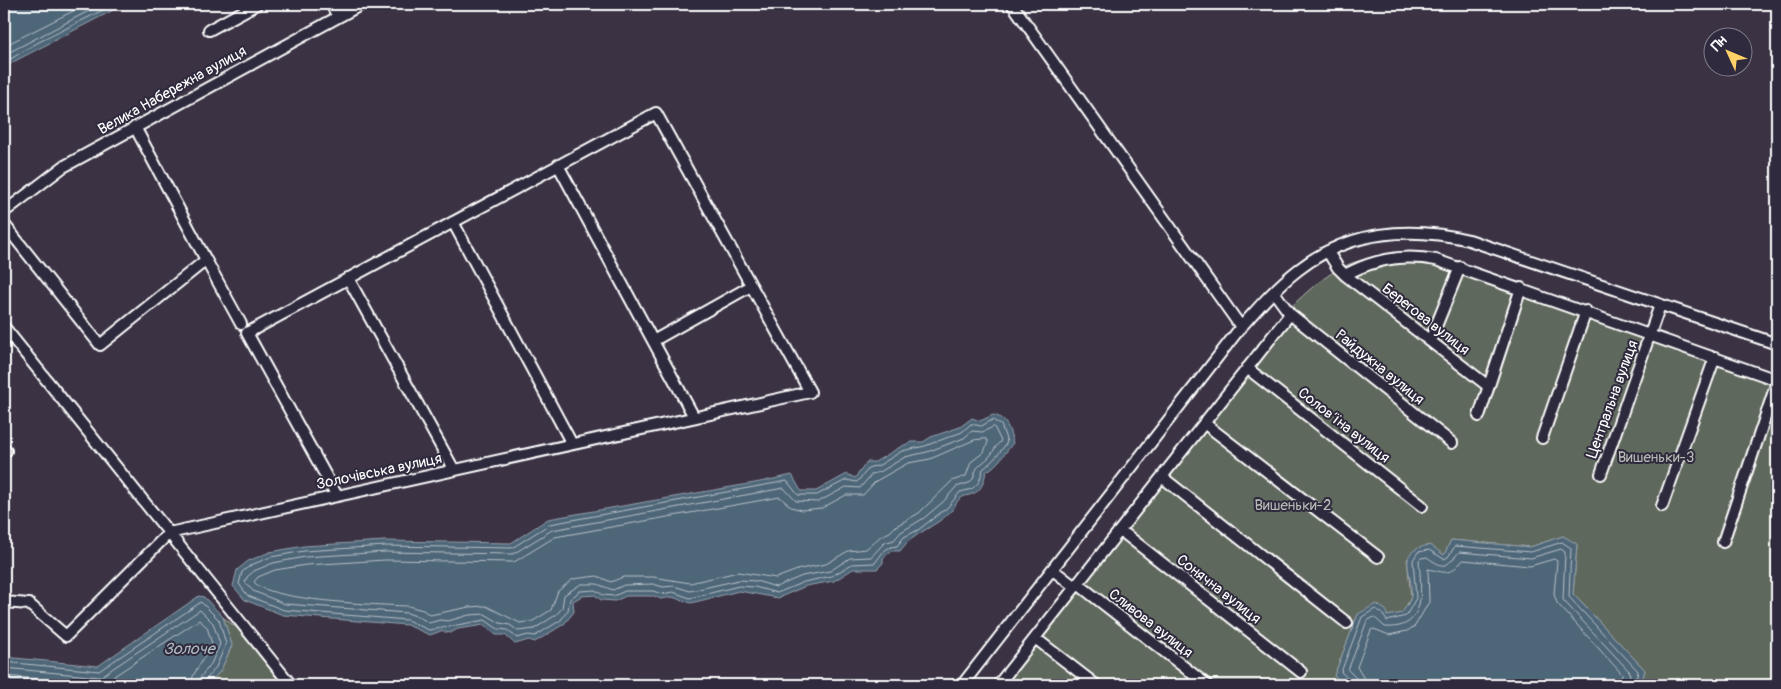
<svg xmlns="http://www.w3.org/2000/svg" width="1781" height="689" font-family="Pangolin,sans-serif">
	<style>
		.green { fill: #5f675b; stroke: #afb3ad }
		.water { fill: #4e6678; stroke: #95a3ae }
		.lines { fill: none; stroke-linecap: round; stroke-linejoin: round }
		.shore { stroke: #b8c2c9; stroke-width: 1 }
		.minor-casing { stroke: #fff; stroke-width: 14 }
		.minor { stroke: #2f2a3d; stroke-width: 10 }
		.labels { text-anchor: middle; stroke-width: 4; stroke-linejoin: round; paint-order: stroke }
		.street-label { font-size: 15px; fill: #fff; stroke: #2f2a3d }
		.park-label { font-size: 15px; fill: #b7bbb5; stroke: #2f2a3d }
		.water-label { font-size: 16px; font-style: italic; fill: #afbac2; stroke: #2f2a3d }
	</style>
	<rect width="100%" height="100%" fill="#3b3244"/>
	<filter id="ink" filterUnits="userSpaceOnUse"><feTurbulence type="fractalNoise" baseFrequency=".02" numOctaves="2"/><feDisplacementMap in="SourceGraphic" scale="10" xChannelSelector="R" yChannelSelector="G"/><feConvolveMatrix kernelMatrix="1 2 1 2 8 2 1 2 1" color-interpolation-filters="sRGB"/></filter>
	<g filter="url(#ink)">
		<path class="green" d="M1420,254L1454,261L1777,376V685H1641L1645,670L1573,594L1577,545L1563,536L1530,547L1451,540L1444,555L1438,551L1407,559L1411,597L1402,614L1387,616L1358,614L1334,676L1349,685H991L1277,326C1285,311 1295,303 1307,292C1347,257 1369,256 1420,254Z
			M223,617L242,632L285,685H208L221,670L232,645Z"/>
		<path class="water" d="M4,4H125L13,62L4,70Z
			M993,415C1007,417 1010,431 1013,443C1004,454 999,464 986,472C984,481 982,491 972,494C968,496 965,495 961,498C956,501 956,506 952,510C937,527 912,533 900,551H891L883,558V563L877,569H853L834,581L806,586L778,598L739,591L691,603L672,597L661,599L654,596H626L615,601L601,600L595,595L582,596L573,601L574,612L564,624L535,642L529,640L515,644L505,635H496L484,625L458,629L450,633L441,631L430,635L407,625L283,615L245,600L233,586L237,570L248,561L270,552L304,546L384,541L511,543L548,519L760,482L792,475L801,491H816L847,474L855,478L867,462H875L900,447L911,442H923L931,437L960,427L972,418L980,421Z
			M1563,536L1577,544L1573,594L1645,670L1641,685H1349L1334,676L1358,614L1376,604L1386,610L1387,616L1402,613C1405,608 1410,602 1411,596C1414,571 1393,551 1430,545L1444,555L1451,540L1530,547Z
			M199,596L204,597L223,617L232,645L221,670L208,685H4V657L98,666Z"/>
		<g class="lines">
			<path class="shore" d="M4,46L87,4
				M4,55L102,4
				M4,63L37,43L115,4
				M993,420L1001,425L1007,442C1000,453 993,461 983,469L979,482L972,489L960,492L948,507L918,530L904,537L897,546C884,547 882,554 875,563L852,564L832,576L804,582L777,593L755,587L739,586L690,598L673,592L662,594L653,591H625L614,596L603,595L595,590L580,591L570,599L568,610L561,620L535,636L528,635L517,638L507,630L498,629L485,620L429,630L407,620L284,610L248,596L239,584L242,572L251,565L271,557L304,551L385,546L512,548L550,524L787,481L798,495H817L846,480L857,482L870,467L878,466L902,451L925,446L962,432L971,424L981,426Z
				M994,427L1001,441C995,446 994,452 989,457C979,467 977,464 973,479L969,483L956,487L943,502L924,518L901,532L894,540L884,543L871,557L850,558L830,571L802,576L776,587L756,581L739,580L690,591L674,586L663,587L653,584L624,585L613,590L597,584H581L564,595L562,608L556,615L534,629L518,631L510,625L500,623L485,614L469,615L448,621L440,620L429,623L419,617L407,613L285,604L253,591L245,582L247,577L254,571L273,563L305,557L385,552L513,554L552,530L784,488L796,501L818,502L846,487L860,488L872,474L880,472L905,457L927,452L964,438L972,431L982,432Z
				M986,439L988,442L984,452L971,462L966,476L952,481L919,513L896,526L890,532L881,536L866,549L848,551L826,564L800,569L776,578L738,572L690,583L653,577H623L611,582L597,576L573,579L558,591L551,610L533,621L520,623L486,606L469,607L430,615L423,610L408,606C381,605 268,601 254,582L258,577L275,570L306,565L385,560L514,562L555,537L780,497L791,507L802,510L822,508L846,495H863L876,481L908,463L930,459L974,440Z
				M4,662L99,671L201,602L219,620L226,644L216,667L205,681L204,685
				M4,668L100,677L200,610L213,623L220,644L211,664L199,679L198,685
				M4,676L102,684L199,620L207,627L212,644C206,657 191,673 191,685
				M1351,685L1350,680L1341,672L1362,617L1375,609L1381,612L1387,621L1406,616L1416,598L1413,560L1418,552L1429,550L1444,559L1448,557L1455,546L1531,552L1562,542L1571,548L1569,597L1638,671L1635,685
				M1357,685L1356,678L1348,670L1367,621L1374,617L1385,627C1428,630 1421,588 1419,560L1421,558L1427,557C1445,570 1446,567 1459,552L1531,558L1561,549L1565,552L1563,600L1630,672L1629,685
				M1365,685L1363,677L1357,667L1371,630L1374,629L1389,635L1407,631L1415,626L1429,602L1428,569C1447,573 1449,576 1463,560L1530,566L1554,559L1557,561L1554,594L1557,603L1622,674L1621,685"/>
			<defs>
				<path id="minor" d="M331,4L338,17
					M1012,4L1241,327
					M209,30L257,4
					M558,165L694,417
					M4,212L63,167L362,4
					M453,222L572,444
					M4,224L100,345L206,260L135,127
					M1328,252L1338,268L1345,275L1488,386
					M206,260L241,324
					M1345,275C1374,259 1405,254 1436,260L1777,380
					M348,278L454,470
					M1274,292L1290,314L1452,443
					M4,327L291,685
					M653,341L751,286
					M1430,341L1460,267
					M1247,368L1422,506
					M1479,416L1521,288
					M1204,423L1378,557
					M1542,438L1586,311
					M4,448L6,451
					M1601,474L1660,305
					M1162,477L1347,623
					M1662,506L1715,357
					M1120,530L1301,672
					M1723,542L1777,382
					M1053,570L1075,587
					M1078,584L1207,685
					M4,602L29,604L66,636L169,533L810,392L656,113L247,333L337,496
					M1035,638L1096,685
					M962,685L1241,327C1259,307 1276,287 1298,270C1349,230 1408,226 1469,240L1777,344
					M998,685L1290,314"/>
			</defs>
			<use href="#minor" class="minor-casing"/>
			<use href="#minor" class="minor"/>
		</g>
	</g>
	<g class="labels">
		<g class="street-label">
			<text transform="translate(172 90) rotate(-29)" y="5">Велика Набережна вулиця</text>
			<text transform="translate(1426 319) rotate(38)" y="5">Берегова вулиця</text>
			<text transform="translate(1380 367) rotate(39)" y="5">Райдужна вулиця</text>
			<text transform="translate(1612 399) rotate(-70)" y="5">Центральна вулиця</text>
			<text transform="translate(1344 425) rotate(38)" y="5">Соловʼїна вулиця</text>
			<text transform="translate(379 471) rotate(-12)" y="5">Золочівська вулиця</text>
			<text transform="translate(1219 589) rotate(38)" y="5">Сонячна вулиця</text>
			<text transform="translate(1151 623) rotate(38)" y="5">Сливова вулиця</text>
		</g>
		<g class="park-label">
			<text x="1656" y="462">Вишеньки-3</text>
			<text x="1293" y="510">Вишеньки-2</text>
		</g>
		<g class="water-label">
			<text x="189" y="654">Золоче</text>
		</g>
	</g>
	<rect width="1781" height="689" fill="none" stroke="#2f2a3d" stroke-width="20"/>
	<rect x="10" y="10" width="1761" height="669" fill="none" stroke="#fff" stroke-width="2" filter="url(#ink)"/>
	<g transform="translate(1728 52) rotate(314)"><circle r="24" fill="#2f2a3d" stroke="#827f8b"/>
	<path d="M0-4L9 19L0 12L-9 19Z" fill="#ffd166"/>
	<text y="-8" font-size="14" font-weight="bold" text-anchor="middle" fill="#ffffff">Пн</text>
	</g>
</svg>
